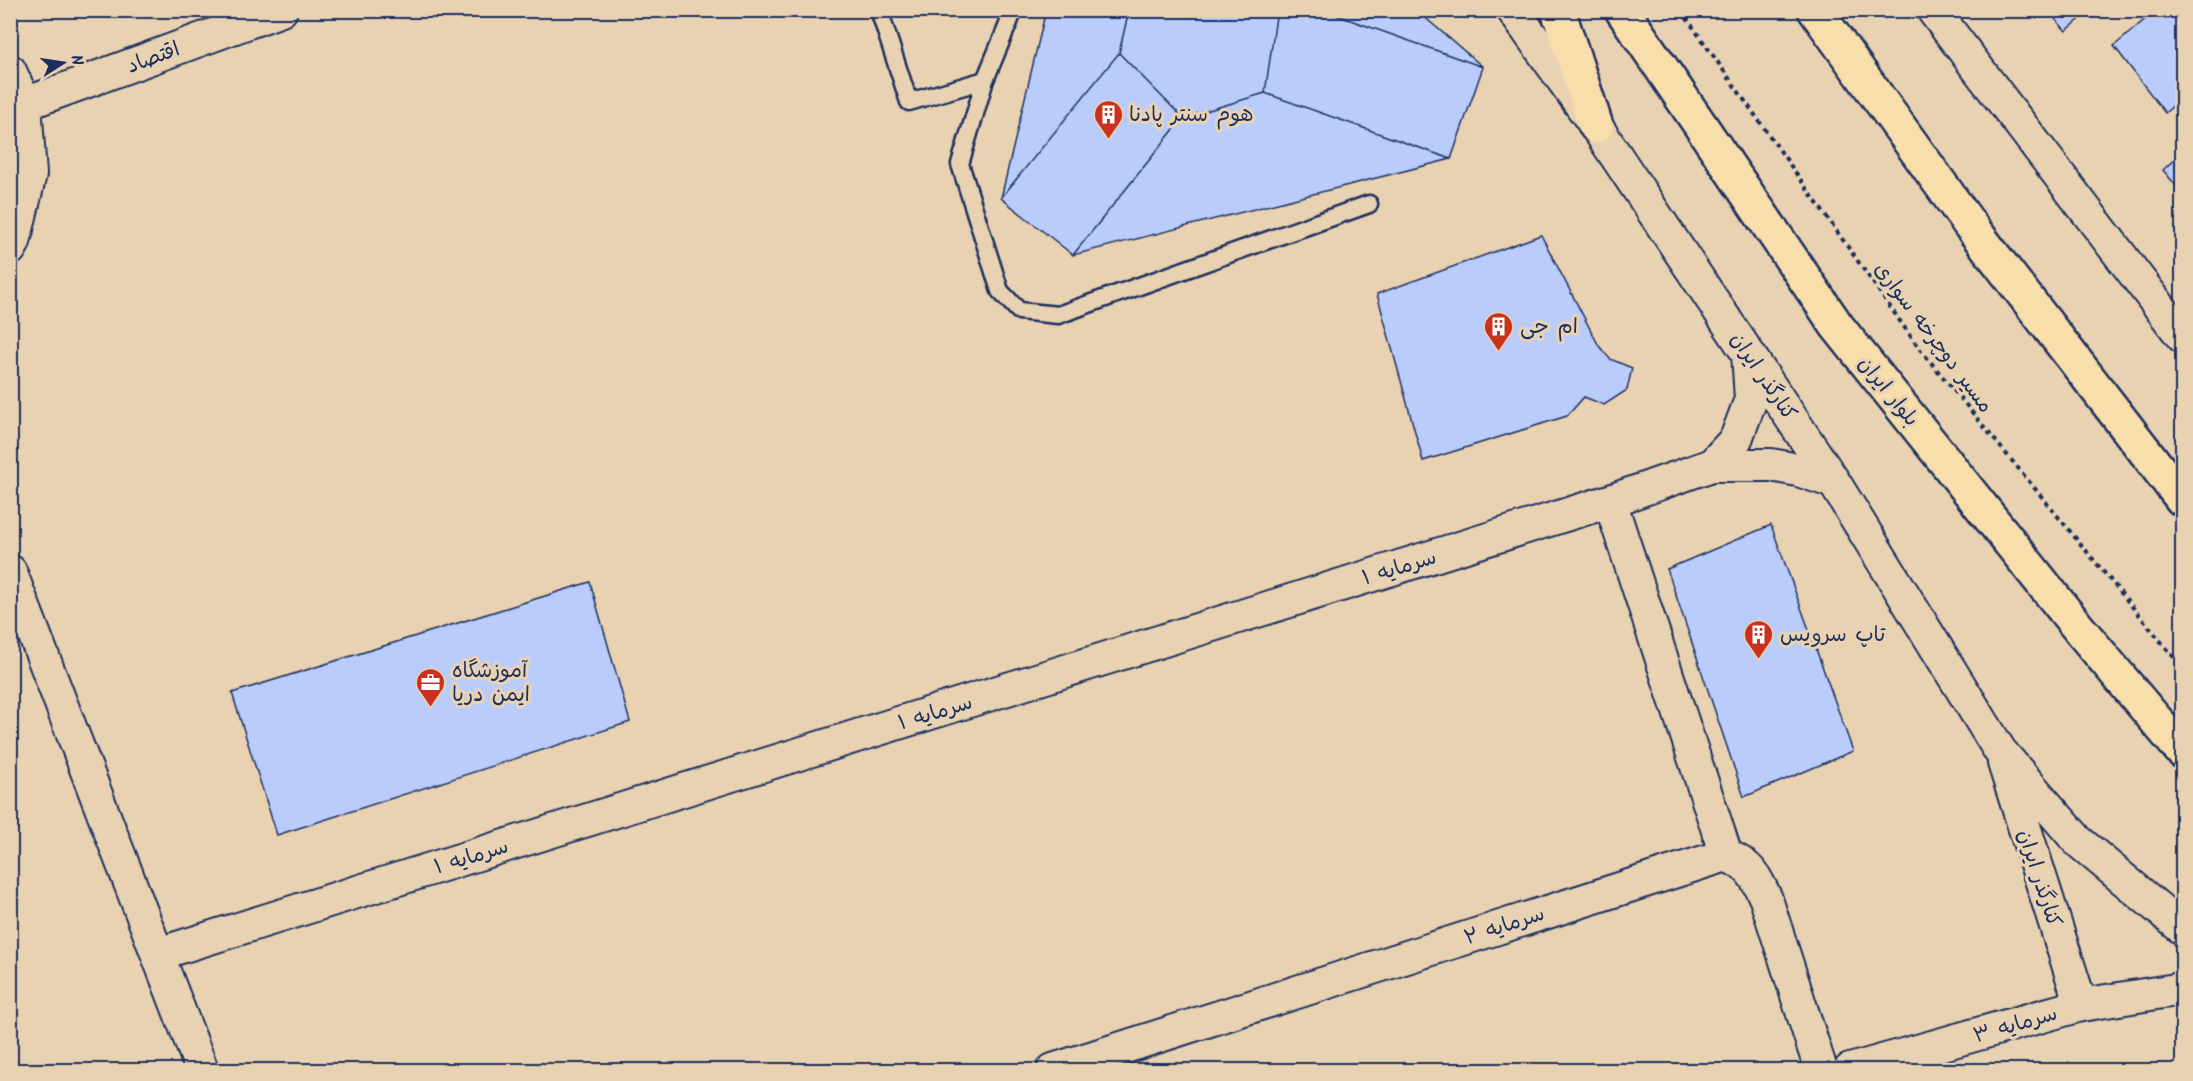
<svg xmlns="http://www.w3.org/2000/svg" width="2193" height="1081" font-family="Kalam,'Playpen Sans Arabic',sans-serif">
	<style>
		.building { fill: #b9ccfc; stroke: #1b2f5e; stroke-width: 1.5 }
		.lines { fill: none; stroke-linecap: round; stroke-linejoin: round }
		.service-casing { stroke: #1b2f5e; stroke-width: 21 }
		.minor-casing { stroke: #1b2f5e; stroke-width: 36 }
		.primary-casing { stroke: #1b2f5e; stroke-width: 38 }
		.path { stroke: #1b2f5e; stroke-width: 4; stroke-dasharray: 4.5 4.5; stroke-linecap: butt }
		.service { stroke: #e9d2b2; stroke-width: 16 }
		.minor { stroke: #e9d2b2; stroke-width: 32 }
		.primary { stroke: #f8deab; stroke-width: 33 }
		.labels { text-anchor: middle; stroke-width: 6; stroke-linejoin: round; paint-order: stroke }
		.street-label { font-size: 21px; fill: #1b2f5e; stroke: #e9d2b2 }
		.poi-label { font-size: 21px; fill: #1b2f5e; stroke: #e9d2b2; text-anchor: start }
	</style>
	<rect width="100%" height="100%" fill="#e9d2b2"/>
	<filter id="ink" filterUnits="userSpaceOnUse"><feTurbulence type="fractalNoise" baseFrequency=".0167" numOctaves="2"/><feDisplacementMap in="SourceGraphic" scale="12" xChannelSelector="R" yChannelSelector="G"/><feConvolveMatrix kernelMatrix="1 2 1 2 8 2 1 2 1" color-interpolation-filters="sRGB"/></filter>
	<g filter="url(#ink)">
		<path class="building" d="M1046,10H1416L1483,67L1451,159L1073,255L1001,198Z
			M1129,10H1322L1483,67L1451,159L1265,93L1183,118L1073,255L1001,198L1119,53Z
			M1129,10H1277L1265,93L1183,118L1119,53Z
			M2047,10H2091L2066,31Z
			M2156,10H2182V98L2165,113L2114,46Z
			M2182,152V193L2163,170Z
			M1541,235L1599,346L1610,359L1632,368L1627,390L1604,405L1584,397L1567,416L1423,461L1377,294Z
			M1771,525L1853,751L1744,797L1667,569Z
			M590,582L630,722L277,835L232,693Z"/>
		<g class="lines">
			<defs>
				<path id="service" d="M879,10L909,102L985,80L960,164L1000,291L1019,311L1058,315L1369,204
					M985,80L1014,10"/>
				<path id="minor" d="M1513,10L1596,126L1834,482L2000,751L2078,841L2182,928
					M1933,10L2182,336
					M10,71L25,104L30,174L14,242L10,249
					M25,104L281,10
					M1712,465L1736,439L1751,399L1748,353
					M1610,501L1726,855
					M10,571L202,1070
					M2004,763L2081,1005
					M158,954L1610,501L1712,465H1771L1798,470L1834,482
					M1053,1070L1726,855C1751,866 1755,875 1766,899L1821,1070
					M1850,1070L2081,1005L2182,989"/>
				<path id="primary" d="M1558,10L1596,126
					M1622,10L1837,326L2080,630L2182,751
					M1815,10L1970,225L2182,499"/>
			</defs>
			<use href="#service" class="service-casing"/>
			<use href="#minor" class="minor-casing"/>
			<use href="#primary" class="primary-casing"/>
			<path class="path" d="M1681,10L1919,348L2182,667"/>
			<use href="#service" class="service"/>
			<use href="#minor" class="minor"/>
			<use href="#primary" class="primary"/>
		</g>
	</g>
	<defs>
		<symbol id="building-pin" viewBox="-11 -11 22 30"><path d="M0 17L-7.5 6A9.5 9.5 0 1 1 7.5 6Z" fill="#c8321e" stroke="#e9d2b2"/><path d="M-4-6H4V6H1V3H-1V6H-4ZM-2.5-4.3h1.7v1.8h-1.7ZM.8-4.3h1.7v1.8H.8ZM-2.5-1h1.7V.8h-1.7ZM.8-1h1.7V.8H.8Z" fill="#fff"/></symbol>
		<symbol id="office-pin" viewBox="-11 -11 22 30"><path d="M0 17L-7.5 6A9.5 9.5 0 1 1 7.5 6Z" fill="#c8321e" stroke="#e9d2b2"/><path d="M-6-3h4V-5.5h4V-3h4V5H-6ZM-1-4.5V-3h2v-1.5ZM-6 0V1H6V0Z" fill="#fff"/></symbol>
	</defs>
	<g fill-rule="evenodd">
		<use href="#building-pin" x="1092" y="98" width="33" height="45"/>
		<use href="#building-pin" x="1482" y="310" width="33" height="45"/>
		<use href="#building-pin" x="1742" y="618" width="33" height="45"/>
		<use href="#office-pin" x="414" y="666" width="33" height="45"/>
	</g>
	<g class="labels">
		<g class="street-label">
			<text transform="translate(153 57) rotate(-20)" y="7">اقتصاد</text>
			<text transform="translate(1934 337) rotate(53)" y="7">مسیر دوچرخه سواری</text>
			<text transform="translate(1764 376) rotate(56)" y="7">کنارگذر ایران</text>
			<text transform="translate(1889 391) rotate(51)" y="7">بلوار ایران</text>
			<text transform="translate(1399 567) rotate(-17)" y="7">سرمایه ۱</text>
			<text transform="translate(935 712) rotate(-17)" y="7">سرمایه ۱</text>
			<text transform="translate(471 856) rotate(-17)" y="7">سرمایه ۱</text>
			<text transform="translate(2040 878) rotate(72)" y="7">کنارگذر ایران</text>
			<text transform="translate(1504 925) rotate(-18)" y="7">سرمایه ۲</text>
			<text transform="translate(2015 1024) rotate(-16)" y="7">سرمایه ۳</text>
		</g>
		<g class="poi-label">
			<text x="1129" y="121">هوم سنتر پادنا</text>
			<text x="1520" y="333">ام جی</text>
			<text x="1780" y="641">تاپ سرویس</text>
			<text x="452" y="677">آموزشگاه<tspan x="452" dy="24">ایمن دریا</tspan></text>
		</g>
	</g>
	<rect width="2193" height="1081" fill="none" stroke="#e9d2b2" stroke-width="36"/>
	<rect x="18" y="18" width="2157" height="1045" fill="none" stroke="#1b2f5e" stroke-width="2" filter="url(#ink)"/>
	<g transform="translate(63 63) rotate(78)" stroke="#e9d2b2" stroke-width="4.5" paint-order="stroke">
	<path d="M0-4.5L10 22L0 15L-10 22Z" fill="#1b2f5e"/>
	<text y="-9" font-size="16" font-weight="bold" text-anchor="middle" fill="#1b2f5e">N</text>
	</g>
</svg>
